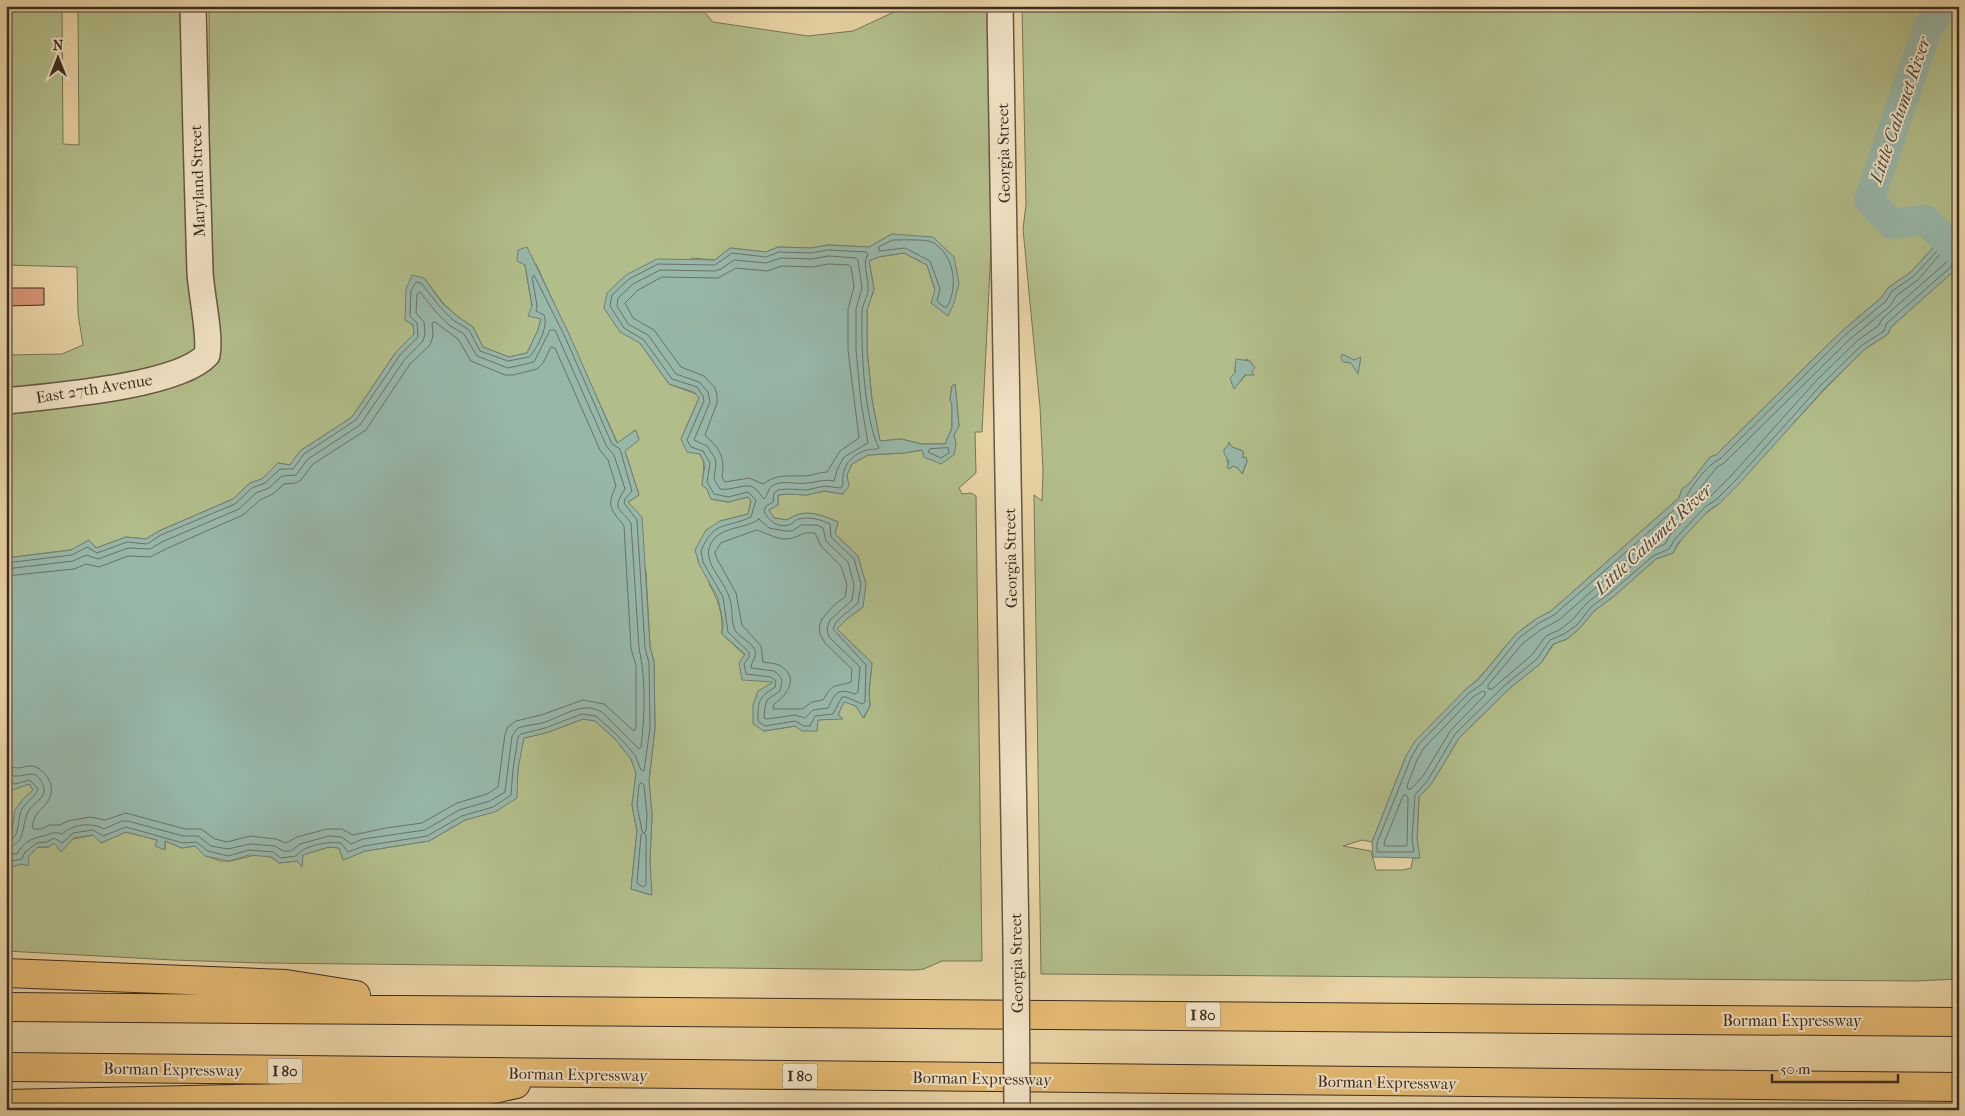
<svg xmlns="http://www.w3.org/2000/svg" width="1965" height="1116" font-family="'IM FELL French Canon',serif">
	<style>
		.green { fill: #b2be8a; stroke: #777556; fill-rule: evenodd }
		.water { fill: #97b7a9; stroke: #737f73 }
		.lines { fill: none; stroke-linecap: round; stroke-linejoin: round }
		.shore { stroke: #6a7266; stroke-width: 1 }
		.river { stroke: #97b7a9; stroke-width: 30 }
		.building { fill: #d79376; stroke: #3c2c22 }
		.minor-casing { stroke: #675643; stroke-width: 28 }
		.highway-casing { stroke: #3c2c22; stroke-width: 30 }
		.minor { stroke: #f0e2c4; stroke-width: 25 }
		.highway { stroke: #e4ba72; stroke-width: 28 }
		.minor-bridge-casing { stroke: #675643; stroke-width: 28; stroke-linecap: butt }
		.minor-bridge { stroke: #f0e2c4; stroke-width: 25 }
		.labels { text-anchor: middle; stroke-width: 4; stroke-linejoin: round; paint-order: stroke }
		.shield { fill: #f0e2c4; stroke: #726353; stroke-width: 1 }
		.shield-label { font-size: 15px; font-weight: bold; fill: #3c2c22 }
		.street-label { font-size: 16px; fill: #3c2c22; stroke: #f0e2c4 }
		.water-label { font-size: 18px; font-style: italic; fill: #4e483d; stroke: #f0e2c4 }
	</style>
	<rect width="100%" height="100%" fill="#e8d3a5"/>
	<filter id="stains"><feTurbulence type="fractalNoise" baseFrequency=".004" numOctaves="4"/><feColorMatrix values="0 0 0 0 .2 0 0 0 0 .09 0 0 0 0 .02 0 0 0 .5 -.17"/></filter>
	<radialGradient id="worn" r=".72"><stop offset=".6" stop-color="#630" stop-opacity="0"/><stop offset="1" stop-color="#630" stop-opacity=".3"/></radialGradient>
	<path class="green" d="M6,6H62L63,144L79,145L78,6H182L199,347L187,359L110,377L6,393V355L62,354L83,345L78,314L77,267L6,265Z
		M209,6H699L713,22L808,36L853,31L892,13L900,6H988L991,247L982,432H975L976,473L959,488L962,494L971,493L976,496L982,961H942L924,969L915,970L262,963L173,960L6,951V863L12,867L38,847H49L54,843L93,835L101,843L126,832L157,840L165,849V841L182,848L195,846C204,855 217,863 230,861C248,858 263,848 279,863L297,861L302,866V855L329,847L339,848L343,860L365,851L429,841L465,820L495,811L516,798L518,769L523,738L546,733L583,719L595,721L615,739L631,759L636,773L632,805L637,831L631,889L651,895L650,861L652,815L649,781L655,728L654,662L650,647L646,572L628,502L639,495L625,451L639,439L635,430L618,444L536,264L525,265L532,306L541,319L538,330L527,353L509,357L483,347L473,327L457,316L443,303L424,278L413,325L414,334L396,352L352,417L300,451L290,465L278,463L262,479L250,483L233,499L159,531L146,539L126,537L96,548L89,540L71,550L6,558V410L165,388L192,381L208,369L210,272ZM892,234L959,283L935,290L927,265L904,253L878,257L869,261L874,289L867,310V349L872,400L880,441L901,439L922,444H945L952,428V405L950,399L952,386L955,384L959,426L954,435L956,445L904,453L868,455L852,464L847,475L843,494L824,491L807,495L787,494L778,495V505L769,510L774,518L787,520C805,508 819,514 838,522L835,534L858,556L863,607L847,619L837,629L872,663L869,692L870,706L864,718L856,706L844,701L838,715L842,718L817,720V731L796,726L764,731L774,682L722,634C723,615 719,600 709,584L720,521L748,514L751,501L748,497L728,502L711,499L707,489L702,485C706,455 704,457 681,439L699,398L696,394L669,384L640,343L691,258L715,260L730,248L766,252L778,247L811,248L828,245L869,247Z
		M1022,6H1959V219L1911,272L1888,288L1882,297L1841,332L1716,455L1710,457L1690,483L1682,489L1679,498L1551,611C1538,618 1525,625 1515,636C1498,653 1486,674 1466,689L1406,756L1372,842L1362,840L1343,846L1371,851L1376,870H1402L1411,868L1413,858H1419L1417,839L1419,797L1432,783L1459,738L1509,689L1541,663L1554,644L1567,639L1580,628L1594,611L1613,597L1656,559L1673,553C1683,534 1701,515 1719,504L1825,389L1865,349L1888,334L1891,327L1959,266V979L1915,981L1041,974L1034,495L1042,501L1043,471L1040,407L1023,229L1026,204ZM1247,359L1250,361L1255,368C1252,371 1247,373 1245,376C1240,382 1240,384 1232,384L1235,373V366ZM1229,443L1232,447L1243,451V459L1246,457L1247,461L1243,473L1238,468L1233,466L1229,469L1227,458Z
		M6,782L29,784L33,790C27,796 18,803 15,812C13,822 14,829 6,838Z"/>
	<path class="water" d="M1959,219V266L1954,271L1891,327L1888,334L1865,349L1824,389L1738,485L1719,504L1709,510L1678,543L1673,553L1656,559L1613,597L1594,611L1580,628L1567,639L1553,644L1541,663L1509,689L1459,738L1432,783L1419,797L1417,839L1420,858L1373,857L1372,842L1406,756L1415,741L1466,689L1478,680L1515,635L1536,619L1551,611L1679,498L1682,489L1690,483L1710,457L1716,455L1841,332L1882,297L1888,288L1911,272Z
		M892,234L933,237L954,257L959,283L954,303L948,316L931,303L935,290L927,265L904,253L878,257L869,261L874,289L867,310V349L872,400L880,441L901,439L922,444H945L952,428V405L950,400L952,386L955,384L959,426L954,435L956,445L954,455L941,464L924,457L922,450L904,453L868,455L852,464L847,475L849,486L843,494L824,491L807,495L787,494L778,495V505L769,510L774,518L787,520C805,508 819,514 838,522L835,534L858,556L866,584L863,607L847,619L837,629L872,663L869,692L870,706L863,718L856,706L844,702L838,715L843,719L818,720L817,731H802L795,726L764,731L753,724V705L758,691L773,682L742,680L739,663L745,654L722,634L723,623L718,598L699,564L695,550L706,530L720,521L748,514L751,501L748,497L728,502L711,499L707,489L702,485L705,464L700,454L687,452L681,439L699,398L694,392L669,384L640,343L620,332L604,308L607,293L626,275L657,259L715,260L730,248L766,252L778,247L811,248L828,245L869,247Z
		M527,247L569,334L617,443L636,430L639,440L625,451L639,495L628,502L642,517L650,647L654,662L655,728L649,781L652,815L650,861L652,895L631,889L637,831L632,805L636,773L631,759L615,739L595,721L583,719L546,733L524,738L518,769L517,798L495,812L465,820L429,841L365,851L343,860L339,848L329,847L303,855L302,867L297,861L279,863L272,857L249,855L229,861L205,856L195,846L182,848L165,841V850L155,846L157,840L126,832L101,843L93,835L74,838L61,852L54,843L49,847H38L29,856L28,866L21,864L12,867L6,863V838L12,831L15,810L24,798L33,790L29,784L13,790L6,783L8,743L6,738V558L71,550L89,540L96,548L126,537L146,539L159,531L233,499L250,483L262,479L278,463L290,465L300,451L352,417L396,352L414,334L413,325L405,320L406,289L412,275L424,278L443,304L457,316L473,327L483,347L509,357L527,353L538,330L541,319L528,316L532,306L525,265L517,261L518,250Z
		M1342,354L1354,360L1361,357L1358,374L1351,363L1343,362L1341,358Z
		M1236,359L1250,361L1255,368L1252,371L1254,375H1245L1234,389L1230,378L1235,373Z
		M1229,442L1232,447L1243,451V458L1246,457L1247,461L1242,474L1238,468L1233,466L1228,469L1227,467L1229,462L1224,453V449L1228,446Z"/>
	<g class="lines">
		<path class="shore" d="M1959,227L1914,276L1892,291L1886,301L1844,336L1720,459C1706,465 1690,489 1683,502L1554,615L1539,623L1519,638L1482,684L1469,693L1419,744L1411,758L1377,843V852H1414L1412,839L1415,795L1428,780L1455,734L1505,685L1537,659L1550,640L1564,634L1577,625L1591,607L1610,593L1653,556L1669,549L1675,539L1705,507L1716,500L1735,481L1821,385L1862,345L1884,331L1887,323L1953,265L1959,263
			M1959,237L1939,255L1918,280L1897,295L1890,306L1849,340L1724,463L1717,467L1698,491L1692,496L1687,507L1559,620L1542,629L1523,643L1488,685V689H1492L1532,655L1546,636L1561,629L1572,620L1587,603L1606,588L1649,551L1665,544L1670,535L1701,502L1712,495L1730,477L1816,381L1858,340L1878,326L1883,318L1949,260L1959,257
			M893,240C902,240 925,239 932,242C954,254 959,286 947,307H944L937,301L940,289L930,261L905,248L879,251V247Z
			M828,250L866,252L868,254C862,265 868,274 868,287C869,295 862,304 862,312C861,347 864,419 879,448C875,450 872,449 867,450C850,455 841,468 843,484L841,488L824,486L807,490L788,489L778,490L774,493L773,502L766,506L764,511C768,521 778,528 789,525C793,524 796,519 799,519C810,516 821,520 830,524L831,537L854,559L861,584L858,603C850,611 836,618 833,629L866,665L865,702L862,704L846,697H842L833,714L815,716L810,726H804L795,721L765,726L758,721C758,701 758,698 775,687L776,681L771,677L746,674L744,664L749,657V652L728,632L723,597L703,562L701,551C714,520 725,529 751,517L756,500L748,492L728,497L714,494L707,482L710,463L703,451L691,447L687,440L704,401L703,396L697,387L672,379L644,340L624,328L610,306L612,295L629,279L658,264L715,265L732,253L766,257L779,252L811,253Z
			M829,256L856,258L858,260L862,288L856,309V350L861,402L868,443L844,457L837,470L834,481C823,479 818,482 807,483C796,485 782,479 772,486C767,490 768,496 764,499C761,496 758,490 753,487C745,483 731,491 720,489L714,479L716,464L715,458L707,446L694,440L710,402L708,392L699,382L676,374L648,335L628,324L617,306L618,298L633,284L660,270L715,271L721,269L734,260L766,263L781,258L811,259Z
			M829,264L849,265L851,267L854,287L848,309V350L859,438L840,451L827,472C819,472 812,476 804,476C788,476 776,474 763,484L749,478L725,482L722,477C725,456 720,449 705,435L717,403V395L715,388L704,376L681,367L654,330L633,318L625,303L638,290L662,277L718,278L736,268L767,271L782,266L812,267Z
			M948,448L949,453L941,458L928,452L930,449Z
			M759,519L769,528L785,531H792L801,525H817L823,528L826,541L848,562L854,585L852,600L830,620L827,629L829,637L860,667L858,692L855,694C837,688 836,692 828,708L813,710L805,718L795,715L767,719L764,718L765,707L767,700L780,691L782,680L779,675L774,671L751,668C751,662 757,657 755,650C751,641 737,637 734,628C731,617 733,604 728,594C721,576 698,558 714,539C724,526 747,529 759,519Z
			M757,530C768,533 779,542 792,538C804,535 800,532 815,533L821,546L841,566L847,585L845,597L834,605L822,619L819,627L820,634L825,643L852,669L851,682C835,688 834,681 823,700L812,702L802,709H773L774,704C788,695 800,676 779,665C774,663 768,663 763,662L761,646L742,625L736,593L716,557L715,552L721,543Z
			M6,563L72,555L87,547L97,553L127,542L147,544L161,535L235,504L252,488L265,483L280,469H293L304,454L356,420L400,355L418,337L417,323L410,316L411,291L416,282L421,283L440,307L453,320L469,330L480,351L508,361L529,357C537,349 549,326 544,315L536,311L537,305L532,277L534,275L565,337L612,444L620,449L632,491L625,499L624,503L637,520L645,648L649,663L650,728L644,771L641,770L635,755L618,736L596,716L582,714L545,728L521,734L518,737L513,769L511,795L493,807L462,816L427,836L364,846L348,852L341,843C328,841 304,845 296,856L281,858L273,852L249,850L228,856L208,851L196,842L183,843L126,827L103,836L93,830L73,833L62,843L54,838L47,842L37,843L25,852L22,859L13,861L6,859
			M6,569L73,561L86,555L98,559L128,548L150,549L164,541L239,509L256,493L269,488L282,476L296,475L308,459L360,425L405,359L423,341L425,334L424,322L416,313L417,294L420,292L436,312L449,325L464,334L477,356L508,368L534,362L550,330H555L607,447L614,455L625,489C612,509 618,506 631,523L639,648C646,680 645,715 641,747L639,749L603,713C583,699 561,718 542,723C534,725 526,725 518,728L512,736L505,792L490,801L459,810L425,830L363,839L351,844L342,837L329,836L300,844L291,851H283L275,846L250,844L228,849L211,846L198,836H183L128,821H122L104,829C91,822 73,824 62,834C53,831 51,834 43,836C30,839 24,842 17,854L6,853
			M6,576L74,569L86,564L99,567L128,556L150,557L168,548L243,515L260,500L273,494L284,484L295,483L301,480L313,464L366,430L410,364L430,345L433,336L432,323L435,322L458,339L471,361L505,375H513L537,369L543,363L551,347L555,348L600,450L608,460L616,486C606,507 611,509 624,526L631,649L636,665V727L634,731L604,704L583,700L541,715L516,721L508,727L505,734L498,787L487,794L457,803L422,823L386,828L353,835L342,829H327L297,837L286,843L276,839L250,836L227,842L215,839L201,829H185L126,813L105,820L90,817L68,821L60,825H50L41,829H34L32,827C36,809 40,813 48,801C57,788 47,770 33,766C27,765 23,768 18,768C14,768 10,766 6,766
			M1483,691L1485,692V695L1451,730L1423,776L1411,789H1408L1407,786L1417,760L1424,748L1473,697Z
			M6,774C10,774 14,777 17,776C29,776 36,768 43,785C49,798 31,803 27,814C22,827 25,846 6,847
			M6,780L15,784L30,780L38,789C35,798 25,802 21,811C17,821 21,839 6,841
			M642,783L644,785L647,815L646,831L644,833L642,831L637,805L639,785Z
			M1406,795L1408,798L1407,845L1405,846H1385L1384,843L1403,796Z
			M644,833L646,835V885L643,887L637,883L641,835Z"/>
		<path class="river" d="M1944,6L1928,27L1869,200L1892,224L1925,220L1956,249"/>
	</g>
	<path class="building" d="M6,288H44V305L6,306Z"/>
	<g class="lines">
		<defs>
			<path id="minor" d="M1000,6L1016,943
				M6,401C52,396 177,387 207,355C211,336 201,294 200,272C197,183 195,95 193,6"/>
			<path id="highway" d="M6,973L286,984L356,995
				M6,1007L1959,1022
				M6,1067L1959,1087
				M6,1104L471,1094L516,1084"/>
		</defs>
		<use href="#minor" class="minor-casing"/>
		<use href="#highway" class="highway-casing"/>
		<use href="#minor" class="minor"/>
		<use href="#highway" class="highway"/>
		<defs>
			<path id="minor-bridge" d="M1016,943L1017,1110"/>
		</defs>
		<use href="#minor-bridge" class="minor-bridge-casing"/>
		<use href="#minor-bridge" class="minor-bridge"/>
	</g>
	<g class="labels">
		<g class="shield">
			<rect x="1185.5" y="1002.5" width="35" height="25" rx="4"/>
			<rect x="267.5" y="1058.5" width="35" height="25" rx="4"/>
			<rect x="782.5" y="1063.5" width="35" height="25" rx="4"/>
		</g>
		<g class="shield-label">
			<text x="1203" y="1020">I 80</text>
			<text x="285" y="1076">I 80</text>
			<text x="800" y="1081">I 80</text>
		</g>
		<g class="street-label">
			<text transform="translate(1003 153) rotate(-91)" y="6">Georgia Street</text>
			<text transform="translate(197 181) rotate(-92)" y="6">Maryland Street</text>
			<text transform="translate(94 388) rotate(-9)" y="6">East 27th Avenue</text>
			<text transform="translate(1010 558) rotate(-91)" y="6">Georgia Street</text>
			<text transform="translate(1016 963) rotate(-91)" y="6">Georgia Street</text>
			<text x="1792" y="1026">Borman Expressway</text>
			<text transform="translate(173 1069) rotate(1)" y="6">Borman Expressway</text>
			<text transform="translate(578 1074) rotate(1)" y="6">Borman Expressway</text>
			<text transform="translate(982 1078) rotate(1)" y="6">Borman Expressway</text>
			<text transform="translate(1387 1082) rotate(1)" y="6">Borman Expressway</text>
		</g>
		<g class="water-label">
			<text transform="translate(1900 110) rotate(-71)" y="6">Little Calumet River</text>
			<text transform="translate(1653 539) rotate(-43)" y="6">Little Calumet River</text>
		</g>
	</g>
	<rect width="1965" height="1116" fill="none" stroke="#e8d3a5" stroke-width="25"/>
	<rect x="8" y="8" width="1950" height="1101" fill="none" stroke="#3c2c22" stroke-width="2.5"/>
	<rect x="12" y="12" width="1940" height="1091" fill="none" stroke="#3c2c22"/>
	<g transform="translate(58 58)" stroke="#f0e2c4" stroke-width="4" paint-order="stroke">
	<path d="M0-4L9 19L0 12L-9 19Z" fill="#3c2c22"/>
	<text y="-8" font-size="14" font-weight="bold" text-anchor="middle" fill="#3c2c22">N</text>
	</g>
	<path d="M1772 1074v8h126v-8" fill="none" stroke="#3c2c22" stroke-width="2.5"/>
	<text x="1780" y="1074" font-size="15" fill="#3c2c22" stroke="#f0e2c4" stroke-width="4" paint-order="stroke">50 m</text>
	<rect width="100%" height="100%" filter="url(#stains)"/>
	<rect width="100%" height="100%" fill="url(#worn)"/>
</svg>
